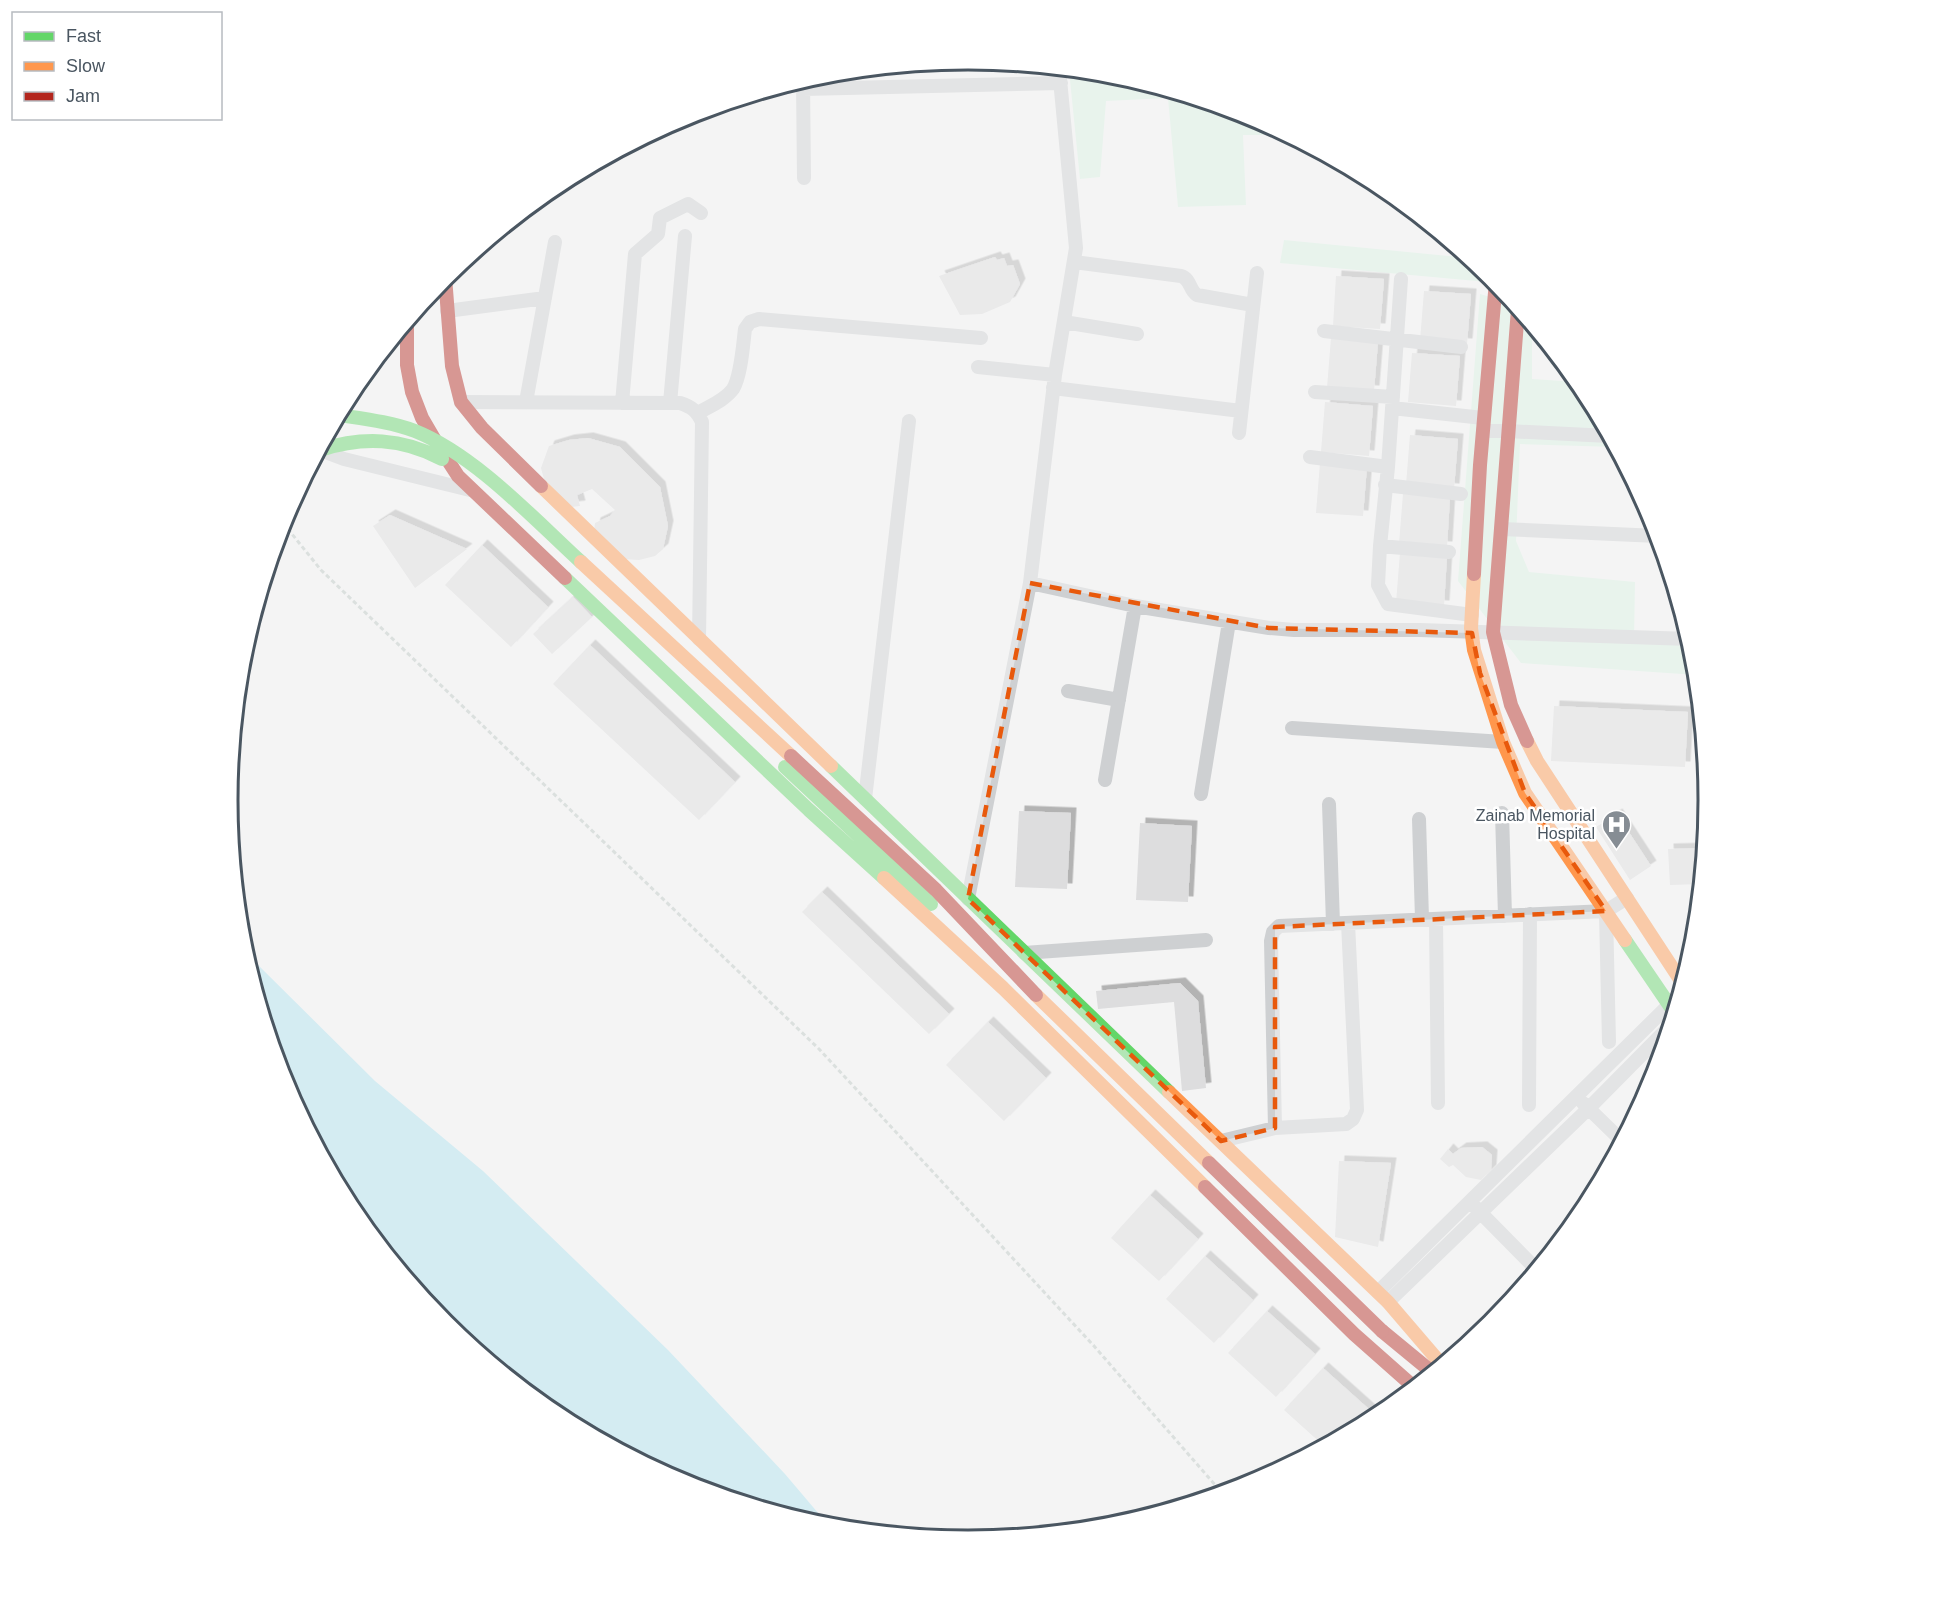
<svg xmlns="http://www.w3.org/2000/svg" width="1937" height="1601" font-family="Helvetica,sans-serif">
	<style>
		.green { fill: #d9f2e3 }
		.water { fill: #aee2f0 }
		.building { fill: #ddddde; filter: url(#shadow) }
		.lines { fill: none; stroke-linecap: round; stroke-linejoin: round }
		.path { stroke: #bcc7c4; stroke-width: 3; stroke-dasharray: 4.5 3; stroke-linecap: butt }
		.street { stroke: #ced0d2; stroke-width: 14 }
		.fast { stroke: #63d668; stroke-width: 14 }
		.slow { stroke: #ff974d; stroke-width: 14 }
		.jam { stroke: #b3261e; stroke-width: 14 }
		.fast-bridge { stroke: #63d668; stroke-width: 14 }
		.slow-bridge { stroke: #ff974d; stroke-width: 14 }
		.jam-bridge { stroke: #b3261e; stroke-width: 14 }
		.marked { fill: none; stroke: #e8590c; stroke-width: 4.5; stroke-dasharray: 12 8; stroke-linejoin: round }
		.labels { text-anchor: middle; stroke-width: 5; stroke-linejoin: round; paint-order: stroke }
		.poi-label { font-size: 16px; fill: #4a5661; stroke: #fff; text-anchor: end }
		.rim { fill: none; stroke: #4a5661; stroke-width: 3 }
	</style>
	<defs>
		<filter id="shadow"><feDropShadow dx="5.5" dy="-5.5" stdDeviation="0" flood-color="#0004"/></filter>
	</defs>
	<rect width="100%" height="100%" fill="#f4f4f4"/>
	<path class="green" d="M1069,70L1113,74L1252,117L1287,135H1243L1246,205L1178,207L1168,98L1106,101L1100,177L1080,179Z
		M1284,240L1469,258L1488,273L1487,282L1280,263Z
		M1480,294L1515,304L1532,325V379L1578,382L1584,389L1615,447L1520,444L1516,541L1529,572L1635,582L1634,641L1691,644L1695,656L1697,675L1521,663L1458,581Z"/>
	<path class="water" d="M245,952L375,1081L483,1171L668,1350L785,1474L830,1527L685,1484L557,1416L445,1324L353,1212L284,1084Z"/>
	<path class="building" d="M969,60L998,63V65L966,66L960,61Z
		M995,257L997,260L1004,258L1007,266L1013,265L1020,284L1010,302L982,314L960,315L939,276Z
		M1336,276L1384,279L1380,329L1333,326Z
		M1424,291L1471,294L1467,344L1420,341Z
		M1331,338L1378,342L1374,391L1327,388Z
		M1412,353L1460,356L1456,406L1408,402Z
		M1325,402L1373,406L1369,456L1321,452Z
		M1410,435L1458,439L1454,489L1406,485Z
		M588,438L620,447L660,487L668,526L663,549L655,556L639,560L623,559L594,531L595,523L610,516L615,510L592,489L577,495L580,506L571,507L544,479L541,468L549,446L569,440Z
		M1320,463L1367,466L1363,516L1316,513Z
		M1403,494L1450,497L1447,547L1399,544Z
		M390,515L467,549L415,588L373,526Z
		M482,545L548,607L511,647L445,585Z
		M1400,553L1447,556L1444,606L1396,603Z
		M573,597L592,617L552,654L533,634Z
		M590,645L735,782L699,820L553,684Z
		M1554,706L1688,712L1685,767L1551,761Z
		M1019,811L1071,813L1067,889L1015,887Z
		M1617,814L1651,866L1630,880L1596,827Z
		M1140,823L1192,826L1188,902L1136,900Z
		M1704,848L1701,884L1670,885L1668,849Z
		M822,892L949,1014L929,1034L802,912Z
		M1180,983L1198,1001L1206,1088L1182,1091L1174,1002L1098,1009L1096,991Z
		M988,1022L1046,1078L1004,1121L946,1065Z
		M1482,1147L1492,1155L1491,1170L1481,1180L1466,1177L1453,1165L1449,1167L1440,1159L1448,1149L1453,1154L1461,1148Z
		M1339,1161L1391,1163L1378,1247L1335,1237Z
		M1150,1195L1198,1239L1159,1281L1111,1238Z
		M1205,1256L1253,1300L1214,1343L1166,1299Z
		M1267,1311L1315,1354L1276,1397L1228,1353Z
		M1323,1368L1371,1411L1354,1430L1324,1446L1284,1410Z"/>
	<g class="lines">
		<path class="path" d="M283,523L321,570L819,1049L1094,1346L1223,1494"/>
		<path class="street" d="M803,81L804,178
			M803,89L1061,83
			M1074,262L1181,276C1191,279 1189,290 1197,295L1253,305
			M1401,279L1388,467L1380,546L1378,585L1388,604L1472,615
			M447,311L545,298
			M1064,322L1137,334
			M1324,331L1461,347
			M978,367L1055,375
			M1053,388L1241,411
			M1315,392L1393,397
			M461,402L680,403C692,407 697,411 702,422L699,639
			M526,402L555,242
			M622,403L635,254L658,234L660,218L688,204L701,213
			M670,403L685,236
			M1392,408L1483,418
			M698,413C710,406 725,400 733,389C741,376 743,345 745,329L750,322L759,319L981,338
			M1483,431H1508L1609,436
			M1239,433L1257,273
			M320,450L344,459L470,490
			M1310,457L1388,467
			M1385,485L1461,494
			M1501,529L1658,536
			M1380,546L1449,552
			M1030,583L1135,606L1269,628L1294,630H1419L1690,639
			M1068,691L1119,700
			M1292,728L1503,742
			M1105,780L1135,606
			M1201,794L1229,622
			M865,799L909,421
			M1329,804L1333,924
			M1502,813L1505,916
			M1419,819L1422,919
			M968,899L1030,583L1055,375L1076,248L1059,69
			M1606,913L1609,1042
			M1436,919L1438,1103
			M1024,953L1206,940
			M1583,1103L1622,1141
			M1529,1105L1530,914
			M1275,1128L1346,1124L1353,1119L1357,1110L1348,923
			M1221,1141L1275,1128L1271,941L1273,932L1279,926L1606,911L1627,898
			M1475,1207L1537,1270
			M1378,1292L1679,995
			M1388,1302L1588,1109L1671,1025"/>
		<path class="fast" d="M348,398L361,384L380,356
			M565,578L809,810L884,878
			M831,766L1169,1092
			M785,767L931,904
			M1625,940L1674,1012"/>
		<path class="slow" d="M541,486L831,766
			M1474,574L1471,628L1474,650L1503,742L1525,793L1625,940
			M1527,741L1537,761L1683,984
			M884,878L1003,988L1205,1187
			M1169,1092L1388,1302L1442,1365"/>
		<path class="jam" d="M445,277L452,366L461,402L482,428L541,486
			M1518,309L1493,632L1511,705L1527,741
			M407,323V365L412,392L422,418L436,442L458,476L565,578
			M1474,574L1480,465L1496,281
			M1205,1187L1354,1334L1415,1388
			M1382,1331L1433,1373"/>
		<path class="fast-bridge" d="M339,415C365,419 391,422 415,431C475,455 534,519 581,562
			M320,450C363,436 402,438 442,459"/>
		<path class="slow-bridge" d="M581,562L791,756
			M1036,995L1209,1163"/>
		<path class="jam-bridge" d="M791,756L936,890L1036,995
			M1209,1163L1382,1331"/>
	</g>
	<path d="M0 0H1937V1601H0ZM1030,583L1269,628L1472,633L1480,673L1525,793L1606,911L1275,927V1128L1221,1141L968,899Z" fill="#f4f4f4" fill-opacity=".55" fill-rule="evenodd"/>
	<path class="marked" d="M1030,583L1269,628L1472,633L1480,673L1525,793L1606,911L1275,927V1128L1221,1141L968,899Z"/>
	<defs>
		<symbol id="hospital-pin" viewBox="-11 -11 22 30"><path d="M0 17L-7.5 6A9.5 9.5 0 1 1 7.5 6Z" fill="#868d94" stroke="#fff"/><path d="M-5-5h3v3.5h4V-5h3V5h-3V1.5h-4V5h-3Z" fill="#fff"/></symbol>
	</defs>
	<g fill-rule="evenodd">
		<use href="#hospital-pin" x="1600" y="808" width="33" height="45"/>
	</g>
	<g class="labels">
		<g class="poi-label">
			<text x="1595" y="821">Zainab Memorial<tspan x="1595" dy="18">Hospital</tspan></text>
		</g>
	</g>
	<path d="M0 0H1937V1601H0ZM238 800a730 730 0 1 1 1460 0a730 730 0 1 1-1460 0Z" fill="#fff" fill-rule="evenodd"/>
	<path class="rim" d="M238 800a730 730 0 1 1 1460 0a730 730 0 1 1-1460 0Z"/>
	<rect x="12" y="12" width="210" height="108" fill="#ffffff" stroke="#b7bbc0" stroke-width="1.5"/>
	<rect x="24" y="32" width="30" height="9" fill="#63d668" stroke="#b7bbc0" stroke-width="1.5"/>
	<text x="66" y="42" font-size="18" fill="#4a5661">Fast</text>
	<rect x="24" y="62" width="30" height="9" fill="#ff974d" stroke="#b7bbc0" stroke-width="1.5"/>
	<text x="66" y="72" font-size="18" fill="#4a5661">Slow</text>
	<rect x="24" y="92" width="30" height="9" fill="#b3261e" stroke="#b7bbc0" stroke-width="1.5"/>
	<text x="66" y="102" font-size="18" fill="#4a5661">Jam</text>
</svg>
